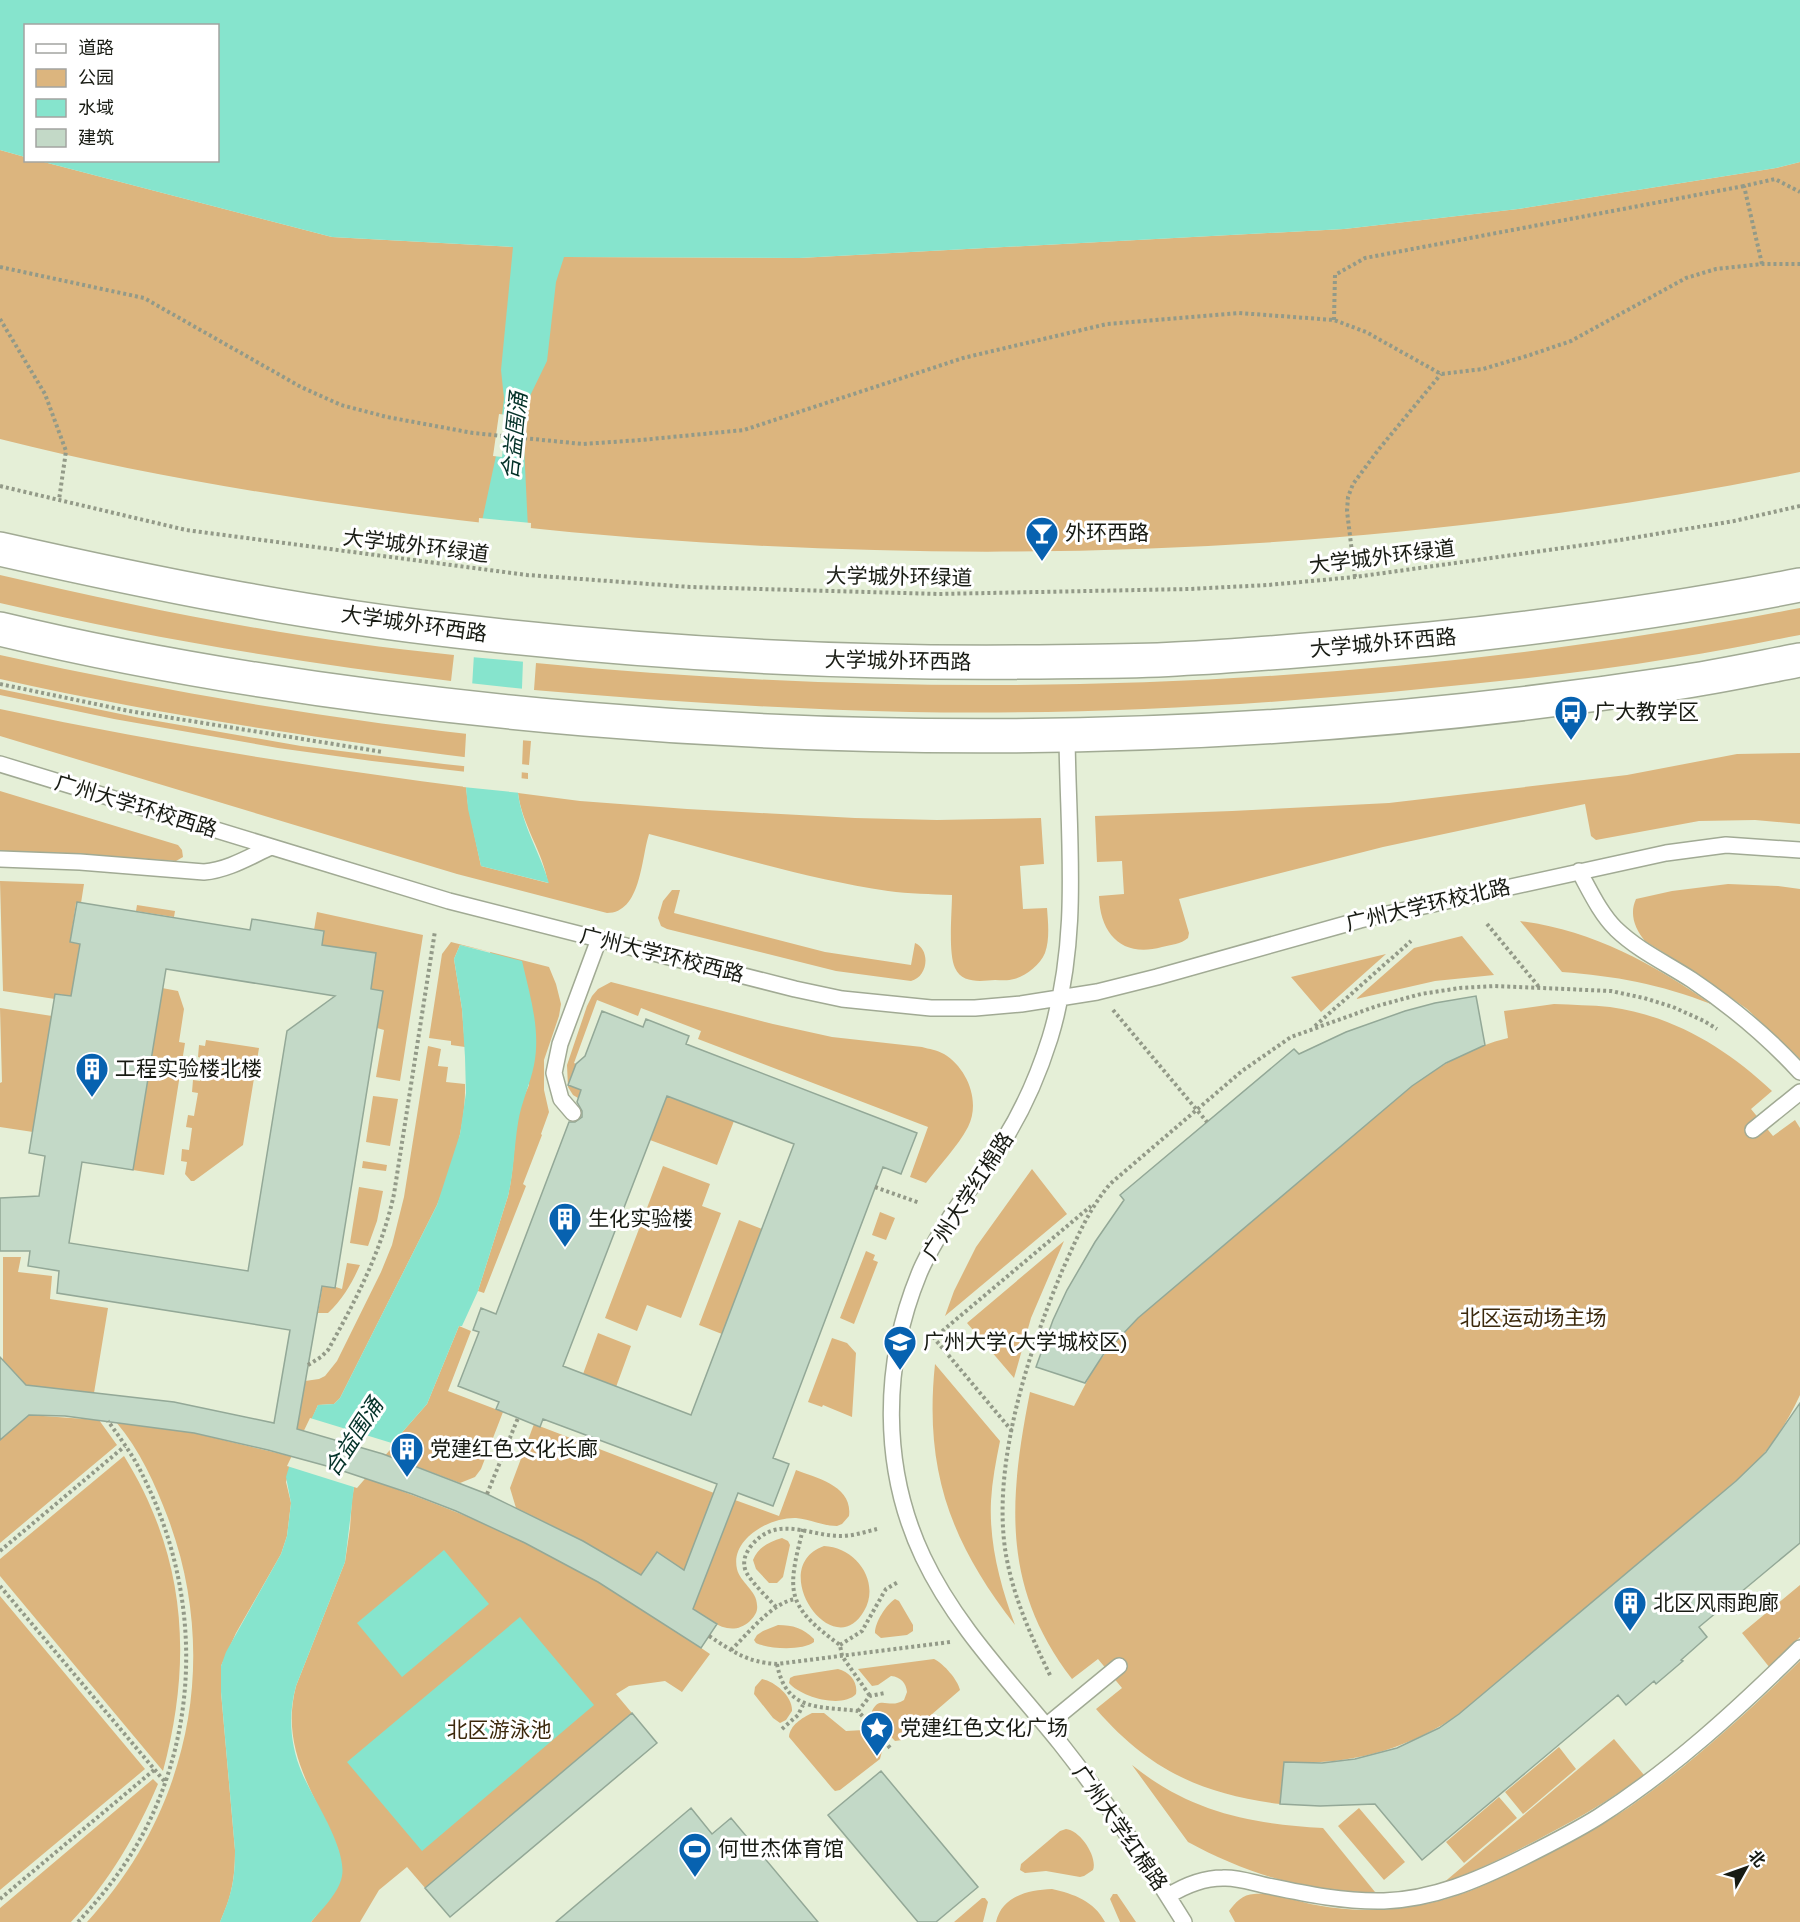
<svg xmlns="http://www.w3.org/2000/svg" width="1800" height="1922" font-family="'Golos Text','Noto Sans SC',sans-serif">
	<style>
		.green { fill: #dcb57e }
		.water { fill: #86e4cd }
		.pier { fill: #e5efd7 }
		.building { fill: #c3d9c7; stroke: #93a897; stroke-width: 1.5; fill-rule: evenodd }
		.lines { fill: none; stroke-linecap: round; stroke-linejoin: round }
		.service-casing { stroke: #a1aa94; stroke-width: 18 }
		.primary-casing { stroke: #a1aa94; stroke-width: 36 }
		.path { stroke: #939a88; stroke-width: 4; stroke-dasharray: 3 3; stroke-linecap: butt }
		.service { stroke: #fff; stroke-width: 15 }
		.primary { stroke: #fff; stroke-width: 33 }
		.labels { text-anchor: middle; stroke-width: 6; stroke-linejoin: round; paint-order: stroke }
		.poi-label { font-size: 21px; fill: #181b13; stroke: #fff; text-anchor: start }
		.street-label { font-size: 21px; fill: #181b13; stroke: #fff }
		.park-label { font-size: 21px; fill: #3c290c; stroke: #fff }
		.water-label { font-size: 22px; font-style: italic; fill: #033128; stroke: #fff }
	</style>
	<rect width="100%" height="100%" fill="#e5efd7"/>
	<path class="green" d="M0,150L25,157L26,160L40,161L332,237L513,247L564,257L799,258L1344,229L1518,209L1776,168L1800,162V472C1359,561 904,573 458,520C304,501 150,477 0,439Z
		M0,575C149,610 301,640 454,655L451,681C300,663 149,638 0,603Z
		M1800,608V635C1758,643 1716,652 1674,658C1590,672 1505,681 1421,689C1251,706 1081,715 910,712C784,709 659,701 534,690L536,663C957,704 1384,689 1800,608Z
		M0,655C175,694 352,723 531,741L529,765C352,744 174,718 0,679Z
		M0,689L140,718L301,746L444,764L528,773V779L372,761L278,748L114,719L0,695Z
		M0,709C155,742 310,767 466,787L468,805L481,866L548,883C543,852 522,825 518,793L580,801L687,809L855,818L937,820L1041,818L1044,864L1020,866L1023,909L1047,908C1048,922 1050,939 1045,953C1040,965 1026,976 1014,979C1008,981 1001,980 995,980C981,981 962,984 955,968C948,953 952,912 952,895C931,894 909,894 888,891C807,879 728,854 649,834C641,859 641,913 607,913L457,874L0,736Z
		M1800,753V824L1755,820L1699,821L1596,840L1591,836L1585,804L1383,847L1179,899L1189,933L1188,938C1181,944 1171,945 1162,947C1123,958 1100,935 1099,896L1124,894L1122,861L1097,862L1095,816L1232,811L1389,803L1627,775L1737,754Z
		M0,791L178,845L182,850L183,857L176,861L93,855L0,852Z
		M0,881L84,884L81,903H76L70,942L80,944L71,996L56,994L55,999L3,991Z
		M1728,884L1778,886L1800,889V1059L1747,1009L1696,973L1645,941C1635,929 1629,914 1636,899L1672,891Z
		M672,890H680L674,913L825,952L911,965L915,943C931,950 928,977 911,981L836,971L667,929L661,926L658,918L663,901Z
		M137,905L175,911L174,917L136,911Z
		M317,912L423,935L400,1081L376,1077L384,1030L377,1028L371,989L376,954L322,945L324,931L314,930Z
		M1520,921C1591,930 1652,963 1711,1004C1660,984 1615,976 1562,972Z
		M1462,936L1494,975L1435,981L1356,999L1414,948Z
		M451,942L549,967L556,984L561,1004L559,1016L544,1060V1090L549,1112L541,1134L542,1135L523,1184L526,1186L484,1293L478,1291L508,1196C515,1167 513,1136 520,1107C522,1100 526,1092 529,1085L490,952L460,945L454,959L462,1009L465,1047L451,1045V1041L429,1038L442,954Z
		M1386,954L1321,1012L1291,977Z
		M611,982L773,1024L832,1037L922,1047C929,1049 937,1050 944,1054C967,1068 981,1101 968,1127C958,1146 939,1166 926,1183L910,1177L928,1127L698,1039L701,1031L641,1008L638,1016L597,1000L574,1063L576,1064L568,1085L581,1090L578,1098L573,1095L568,1087L567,1065L587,1006L592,996L598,989Z
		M162,988L178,991L184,1009L179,1042L185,1043L164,1175L133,1170Z
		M1554,1004C1573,1005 1591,1005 1610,1007C1674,1016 1726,1048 1772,1091L1751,1109L1773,1136L1795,1120L1800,1128V1395C1787,1423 1772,1446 1751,1468L1459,1714C1407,1750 1348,1766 1284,1762L1280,1804C1201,1794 1149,1770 1096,1709L1122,1688L1098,1659L1072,1679C1001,1587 1009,1499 1030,1392L1074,1406L1095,1366L1127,1327L1412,1086C1441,1065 1473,1046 1508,1038L1504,1011Z
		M0,1008L52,1016L33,1132L0,1127V1083L2,1082Z
		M206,1040L259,1048L243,1145L194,1181H191L185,1174L187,1162L181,1161L182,1149L189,1150L192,1128L186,1127L188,1115L194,1116L198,1093L192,1092L193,1080L200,1081L204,1059L198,1057L199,1045L205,1046Z
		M428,1046L441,1049L438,1066L448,1067L446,1082L465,1084C466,1126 453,1166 437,1205L340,1398L334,1404L318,1405L306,1432L297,1429L305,1381L319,1379L325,1376L337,1361L381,1272L392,1245L404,1197Z
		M373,1096L398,1099L390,1146L366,1142Z
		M667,1096L734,1121L717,1165L650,1140Z
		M363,1161L387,1165L386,1171L362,1168Z
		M663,1166L710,1184L702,1206L721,1213L681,1318L647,1305L637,1331L605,1318Z
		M1032,1169L1067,1214L945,1316L954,1291L976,1247Z
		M359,1187L383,1191L377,1221L368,1246L350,1243Z
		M880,1212L895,1218L886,1240L872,1235Z
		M739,1220L762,1229L722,1334L699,1325Z
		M1064,1241L1031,1318L1014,1378L967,1323Z
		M866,1251L875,1255L873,1260L878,1262L854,1324L840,1318Z
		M3,1257H21L18,1272L52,1276L50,1299L108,1308L94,1393L26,1385L3,1361Z
		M347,1263L360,1265C352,1283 343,1299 328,1313H318L323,1283L342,1289Z
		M459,1326L471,1331L448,1391L503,1412L481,1469L475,1477L460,1483L383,1454L427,1404Z
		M598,1333L631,1346L616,1387L583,1374Z
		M832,1338L847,1343L856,1353L852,1417L823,1405L822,1407L808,1402Z
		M935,1364L1000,1441C996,1461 992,1481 991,1501C989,1543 1000,1585 1015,1625C950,1542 924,1469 935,1364Z
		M29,1415L99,1420L117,1445L0,1543V1440Z
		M116,1422L194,1433L294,1457L286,1482L291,1503L287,1536L281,1554L236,1633L221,1666V1692L235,1850C235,1878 232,1896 220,1922H87C189,1811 221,1660 168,1518C155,1484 140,1450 116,1422Z
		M534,1424L714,1493L674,1596L657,1552L641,1575L583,1541L516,1508L510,1488Z
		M124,1456C186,1556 193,1659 163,1771L0,1576V1559Z
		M796,1470C817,1478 853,1486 849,1516L842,1524L837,1526C823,1526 810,1519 796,1518C770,1517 730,1539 737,1569C740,1582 757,1591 757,1605C758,1611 755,1616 750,1621C730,1639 711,1621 693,1609L735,1500L779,1516Z
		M362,1477C444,1505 525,1538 599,1582C637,1605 674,1629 710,1654L682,1692L665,1681L629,1686L616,1694L657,1743L450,1917L407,1867L379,1890L360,1922H311L316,1916L339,1852C317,1795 279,1752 296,1686L345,1562L350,1528L352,1499L354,1487Z
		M782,1538L788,1541L790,1545L783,1577L777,1583H769L756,1569L753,1560C758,1547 769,1542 782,1538Z
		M824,1546C856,1547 881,1582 864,1611C833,1666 765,1567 824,1546Z
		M1800,1585V1637L1770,1668L1742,1633Z
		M0,1596L145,1769L0,1890Z
		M895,1599L899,1601L913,1625V1631L907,1635L881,1638L875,1633C875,1622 886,1605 895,1599Z
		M778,1625C793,1625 803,1628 814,1639V1642C803,1651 768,1649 756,1643L754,1640L757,1635L763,1631Z
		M934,1659C944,1664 958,1680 960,1690L902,1740L895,1741L874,1718L872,1711C880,1694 889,1710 904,1700L907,1692C906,1683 901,1677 891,1676L878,1685L872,1686L858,1669Z
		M1800,1661V1922H1235L1229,1911C1235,1903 1243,1894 1254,1894C1274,1892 1296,1901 1316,1905C1348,1911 1383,1912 1415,1906C1458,1899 1495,1881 1533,1862C1566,1845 1598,1828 1628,1808C1690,1765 1746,1714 1800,1661Z
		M838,1669C850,1672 858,1682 856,1694C842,1709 801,1697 789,1683L790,1678L794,1676Z
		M762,1679C776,1682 793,1697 792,1711L786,1720L780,1723L773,1718L754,1694L755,1687Z
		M812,1713H824L846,1731L864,1730L882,1751L880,1759L840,1790L835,1791L832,1788L789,1737C790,1725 802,1718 812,1713Z
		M1614,1739L1644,1775C1614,1797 1583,1816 1550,1833C1515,1852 1480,1870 1442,1884Z
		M1559,1747L1576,1769L1523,1814L1505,1792Z
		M1132,1765C1190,1812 1251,1824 1323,1828L1375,1892C1310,1894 1245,1873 1188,1842Z
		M153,1779L158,1784C136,1835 110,1881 71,1922H0V1908Z
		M1499,1797L1517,1818L1464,1863L1446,1842Z
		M1359,1808L1405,1862L1384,1880L1338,1826Z
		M1066,1829C1080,1830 1098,1857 1093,1870L1084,1876L1080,1877L1046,1871L1025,1873L1020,1870L1021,1864L1060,1831Z
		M1052,1889C1074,1894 1094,1901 1105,1922H996C1002,1896 1028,1890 1052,1889Z
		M1113,1894H1117L1119,1897L1136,1922H1120L1110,1899Z
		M982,1898H985L988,1902L983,1922H954Z"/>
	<path class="water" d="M0,0H1800V162L1776,168L1518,209L1344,229L799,258L564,257L556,282L547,361L528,400L524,446L528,529L518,793C522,825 540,853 549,883L481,866L468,809L466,787L482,521L499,442L504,398L501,370L513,247L332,237L40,161L218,160V26H26L25,157L0,150Z
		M460,945L522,961C530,996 541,1030 534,1065C530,1085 521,1103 518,1123C514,1147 514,1172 508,1196L478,1291L462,1326H459L427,1404L354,1487L345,1562L296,1686C288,1715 290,1745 302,1773C313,1799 347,1848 342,1876C339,1893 322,1909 311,1922H220C232,1894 235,1880 235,1850L221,1692V1666L226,1652L281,1554L287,1536L291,1503L286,1477L289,1467L318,1405L334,1404L340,1398L437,1205L460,1134L466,1093L465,1057L462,1009L454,959Z
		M444,1550L489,1604L402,1677L357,1623Z
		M520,1617L594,1705L422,1851L347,1762Z"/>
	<path class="pier" d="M499,414L507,415L502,457L493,456Z
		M479,518L531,523L526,662L471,657Z
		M469,683L525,689L521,793L463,787Z
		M310,1418L395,1444L357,1488L287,1466Z"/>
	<path class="building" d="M77,902L250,930L252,919L324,931L322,945L376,953L371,989L383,991L335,1288L322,1286L297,1429L383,1454L487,1494L583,1541L641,1575L657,1552L684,1570L717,1484L543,1419L540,1427L496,1409L499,1402L458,1386L479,1332L473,1330L481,1308L496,1314L569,1122H575L582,1117V1111L577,1102L581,1090L568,1085L576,1064L585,1056L602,1011L643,1027L646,1019L689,1036L686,1044L917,1133L901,1174L883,1167L773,1458L789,1464L773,1506L738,1493L693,1609L717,1624L701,1648L598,1582L525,1543L456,1511L412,1494L334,1468L268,1450L194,1433L65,1416L29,1415L0,1440V1357L26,1385L174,1402L274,1423L290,1330L57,1293L59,1271L28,1266L30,1251H0V1198L39,1196L45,1156L29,1153L55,994L71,996L80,944L70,942ZM166,969L335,996L287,1031L248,1271L69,1243L82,1162L133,1170ZM667,1096L794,1144L691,1415L563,1366Z
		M1476,996L1485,1045L1446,1063L1412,1086L1138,1318L1103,1355L1085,1383L1036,1367L1053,1320L1067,1290L1095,1242L1124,1200L1120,1195L1294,1049L1299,1054L1346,1032L1405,1011L1435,1003Z
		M1800,1403V1543L1699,1627L1707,1637L1681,1660L1683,1661L1656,1684L1654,1681L1626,1705L1618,1695L1422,1860L1375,1804L1320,1806L1280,1804L1284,1762L1322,1763L1355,1759L1397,1748L1439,1728L1459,1714L1736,1481L1766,1452Z
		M632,1713L657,1743L450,1917L425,1888Z
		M881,1771L978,1887L936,1922H918L828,1815Z
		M691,1808L712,1834L731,1818L818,1922H556Z"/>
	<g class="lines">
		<defs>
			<path id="service" d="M1067,736C1068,840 1081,936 1050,1038C1039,1073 1024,1108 1004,1140C988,1166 968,1190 951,1216C940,1234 927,1254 919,1274C882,1364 881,1468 923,1557C956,1627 1012,1683 1060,1743C1105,1800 1146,1860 1184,1922
				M0,764L449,901L795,989L842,999L931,1008H975L1021,1004L1097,992L1157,977L1360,920L1666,853L1726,845L1800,850
				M0,859L80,862L204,872C228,870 249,857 271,847
				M1579,871C1590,891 1600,913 1616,929C1639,951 1666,963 1692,980C1732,1007 1768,1037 1800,1072
				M573,1113L561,1099L554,1073L560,1044L599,939
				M1753,1130L1800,1092
				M1046,1726L1119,1666
				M1168,1896C1184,1886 1204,1878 1223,1878C1238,1877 1253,1883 1268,1886C1306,1894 1345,1902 1384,1901C1434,1899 1478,1880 1522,1858C1548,1845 1574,1832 1598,1817C1673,1769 1737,1710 1800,1648"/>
			<path id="primary" d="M0,549C151,583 303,614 457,631C649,653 838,664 1030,662C1079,661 1128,662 1176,659C1261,655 1346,647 1430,639C1554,626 1678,609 1800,585
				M0,629C192,675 388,702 585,719C948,750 1314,738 1675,683C1717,677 1758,668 1800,660"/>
		</defs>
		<use href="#service" class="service-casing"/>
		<use href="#primary" class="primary-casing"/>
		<path class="path" d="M1762,264L1744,186L1775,179L1800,192
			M0,267L144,298L301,387L341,405L387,417L473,433L583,444L641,440L744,430L963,358L1107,324L1239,313L1334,320L1366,332L1441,374L1483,369L1530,355L1571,341L1686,278L1716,269L1762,264H1800
			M0,319L45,394L66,451L59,500
			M1334,320L1335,275L1365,258L1744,186
			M0,486L186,530L527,575L690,587L938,594L1189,589L1268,585L1355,577L1620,540L1734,521L1800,506
			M1355,577L1347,511L1348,497L1353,484L1379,449L1441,374
			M0,684L129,711L383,752
			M1487,924L1539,987
			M1113,1010L1207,1122
			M1315,1026L1411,941
			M875,1187L920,1203
			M308,1365L321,1357L328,1350C356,1300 382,1250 394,1194L435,931
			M1012,1431L934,1338L1091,1206
			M487,1494L518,1418
			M803,1529C787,1592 785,1605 840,1645L842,1656L870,1696
			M0,1551L125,1446
			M0,1586L165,1782
			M776,1607C766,1596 753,1584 746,1572C742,1562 745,1554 751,1546C777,1514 808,1536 841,1536C853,1536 865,1532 877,1529
			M709,1636C734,1652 746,1662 777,1664L950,1642
			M840,1645L862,1631L883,1594L886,1589L898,1582
			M731,1650C748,1634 772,1602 796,1599
			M777,1664C786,1712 819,1706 858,1711L891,1749
			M1050,1675C1031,1636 1014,1599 1006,1555C991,1466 1028,1353 1062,1271C1076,1240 1088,1210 1110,1184L1242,1071L1291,1037L1377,1006L1421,994L1460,988L1495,986L1611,991L1644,998L1673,1007L1704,1021L1717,1029
			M858,1711L870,1696L885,1693
			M782,1729L798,1715L803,1705
			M0,1899L154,1770
			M78,1922C105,1893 129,1862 147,1826C202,1715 198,1584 142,1474C133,1455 120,1438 108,1421"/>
		<use href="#service" class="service"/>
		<use href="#primary" class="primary"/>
	</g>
	<defs>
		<symbol id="bar-pin" viewBox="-11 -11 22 30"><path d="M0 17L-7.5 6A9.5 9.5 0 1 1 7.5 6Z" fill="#0762b0" stroke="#fff"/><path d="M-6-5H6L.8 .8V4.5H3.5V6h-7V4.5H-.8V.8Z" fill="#fff"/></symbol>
		<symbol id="bus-pin" viewBox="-11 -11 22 30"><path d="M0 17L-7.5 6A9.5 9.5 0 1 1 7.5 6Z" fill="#0762b0" stroke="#fff"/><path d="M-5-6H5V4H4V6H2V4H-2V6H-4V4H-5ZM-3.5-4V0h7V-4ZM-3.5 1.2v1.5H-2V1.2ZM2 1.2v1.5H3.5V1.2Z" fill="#fff"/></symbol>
		<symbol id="building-pin" viewBox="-11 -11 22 30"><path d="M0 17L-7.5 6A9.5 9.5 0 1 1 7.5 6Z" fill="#0762b0" stroke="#fff"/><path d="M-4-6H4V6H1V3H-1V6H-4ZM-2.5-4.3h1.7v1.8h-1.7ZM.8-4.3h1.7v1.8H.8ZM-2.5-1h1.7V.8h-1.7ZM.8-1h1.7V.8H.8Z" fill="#fff"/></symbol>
		<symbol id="university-pin" viewBox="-11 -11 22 30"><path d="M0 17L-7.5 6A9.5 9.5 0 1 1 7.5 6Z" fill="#0762b0" stroke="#fff"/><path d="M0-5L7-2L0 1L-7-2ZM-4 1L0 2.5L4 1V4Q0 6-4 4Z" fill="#fff"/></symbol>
		<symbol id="sight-pin" viewBox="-11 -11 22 30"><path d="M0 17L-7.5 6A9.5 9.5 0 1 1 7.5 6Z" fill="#0762b0" stroke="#fff"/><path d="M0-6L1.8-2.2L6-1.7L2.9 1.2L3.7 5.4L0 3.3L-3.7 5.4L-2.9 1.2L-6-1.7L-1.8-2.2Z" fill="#fff"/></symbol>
		<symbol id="stadium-pin" viewBox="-11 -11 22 30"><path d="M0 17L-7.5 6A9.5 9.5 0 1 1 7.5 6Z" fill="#0762b0" stroke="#fff"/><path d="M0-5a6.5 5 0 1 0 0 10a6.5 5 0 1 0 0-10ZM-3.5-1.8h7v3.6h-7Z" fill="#fff"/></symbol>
	</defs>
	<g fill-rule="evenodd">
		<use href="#bar-pin" x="1023" y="514" width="38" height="52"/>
		<use href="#bus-pin" x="1552" y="693" width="38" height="52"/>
		<use href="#building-pin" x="73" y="1050" width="38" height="52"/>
		<use href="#building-pin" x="546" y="1200" width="38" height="52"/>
		<use href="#university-pin" x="881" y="1323" width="38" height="52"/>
		<use href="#building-pin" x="388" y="1430" width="38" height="52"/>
		<use href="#building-pin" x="1611" y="1584" width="38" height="52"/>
		<use href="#sight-pin" x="858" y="1709" width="38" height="52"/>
		<use href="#stadium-pin" x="676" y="1830" width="38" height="52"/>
	</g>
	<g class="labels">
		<g class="poi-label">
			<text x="1065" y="540">外环西路</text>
			<text x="1594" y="719">广大教学区</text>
			<text x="115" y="1076">工程实验楼北楼</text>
			<text x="588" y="1226">生化实验楼</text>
			<text x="923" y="1349">广州大学(大学城校区)</text>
			<text x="430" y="1456">党建红色文化长廊</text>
			<text x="1653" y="1610">北区风雨跑廊</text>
			<text x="900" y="1735">党建红色文化广场</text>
			<text x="718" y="1856">何世杰体育馆</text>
		</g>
		<g class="street-label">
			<text transform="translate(416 546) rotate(7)" y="7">大学城外环绿道</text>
			<text transform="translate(1382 557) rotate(-7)" y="7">大学城外环绿道</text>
			<text transform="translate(899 577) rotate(1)" y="7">大学城外环绿道</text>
			<text transform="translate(414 624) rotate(8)" y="7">大学城外环西路</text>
			<text transform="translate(1383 643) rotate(-5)" y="7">大学城外环西路</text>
			<text transform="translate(898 661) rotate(1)" y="7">大学城外环西路</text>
			<text transform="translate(136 806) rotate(17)" y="7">广州大学环校西路</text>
			<text transform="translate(1428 905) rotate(-13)" y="7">广州大学环校北路</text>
			<text transform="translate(662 955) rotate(14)" y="7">广州大学环校西路</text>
			<text transform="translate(968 1196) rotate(-57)" y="7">广州大学红棉路</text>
			<text transform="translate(1120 1828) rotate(55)" y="7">广州大学红棉路</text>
		</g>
		<g class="park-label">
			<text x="1533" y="1325">北区运动场主场</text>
			<text x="499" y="1737">北区游泳池</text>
		</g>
		<g class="water-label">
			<text transform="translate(514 436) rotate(-84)" y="8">合益围涌</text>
			<text transform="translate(353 1437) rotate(-57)" y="8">合益围涌</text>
		</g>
	</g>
	<rect x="24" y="24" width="195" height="138" fill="#ffffff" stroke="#a3a4a1" stroke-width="1.5"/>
	<rect x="36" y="44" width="30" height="9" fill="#ffffff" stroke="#a3a4a1" stroke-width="1.5"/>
	<text x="78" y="54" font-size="18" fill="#181b13">道路</text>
	<rect x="36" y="69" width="30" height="18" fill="#dcb57e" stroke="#a3a4a1" stroke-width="1.5"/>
	<text x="78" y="84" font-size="18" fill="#181b13">公园</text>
	<rect x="36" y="99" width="30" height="18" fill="#86e4cd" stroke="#a3a4a1" stroke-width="1.5"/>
	<text x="78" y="114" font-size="18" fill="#181b13">水域</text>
	<rect x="36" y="129" width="30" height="18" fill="#c3d9c7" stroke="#a3a4a1" stroke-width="1.5"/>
	<text x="78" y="144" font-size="18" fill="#181b13">建筑</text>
	<g transform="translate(1746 1868) rotate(50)" stroke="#ffffff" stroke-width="4.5" paint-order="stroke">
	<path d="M0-4.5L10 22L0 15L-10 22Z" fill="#181b13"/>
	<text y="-9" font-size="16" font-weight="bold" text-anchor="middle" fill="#181b13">北</text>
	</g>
</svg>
